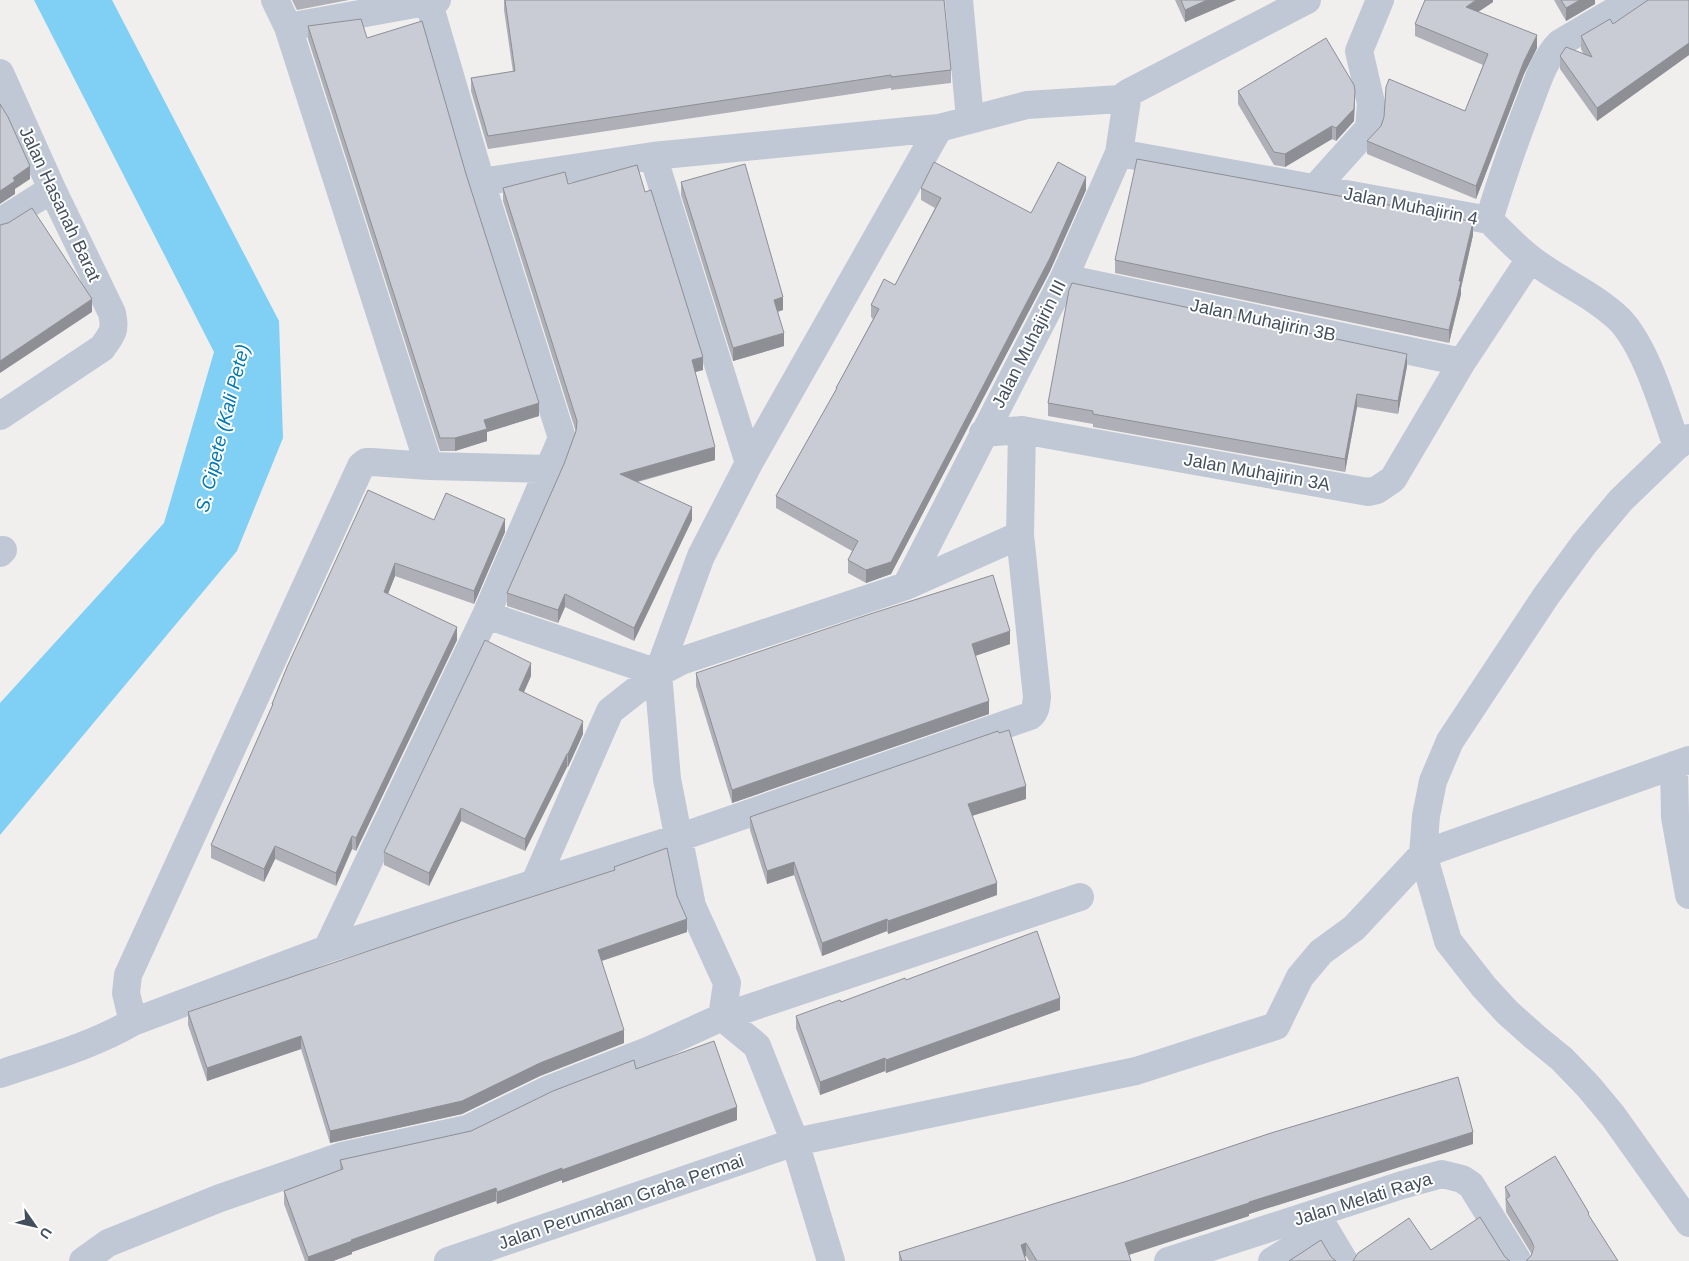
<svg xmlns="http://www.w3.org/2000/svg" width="1689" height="1261" font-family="Helvetica,sans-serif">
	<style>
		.water { fill: #80cff5 }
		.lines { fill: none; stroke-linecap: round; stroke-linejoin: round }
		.minor { stroke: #c0c8d5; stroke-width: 28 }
		.wall { fill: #aeafb7 }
		.shaded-wall { fill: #8d8f95 }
		.building { fill: #caccd5; stroke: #8d8f95 }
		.labels { text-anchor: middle; stroke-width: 4; stroke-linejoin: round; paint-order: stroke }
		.street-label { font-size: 18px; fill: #444f5e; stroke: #fff }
		.water-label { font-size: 19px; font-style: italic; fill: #0079b5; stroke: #fff }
	</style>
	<rect width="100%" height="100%" fill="#f1eeee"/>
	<path class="water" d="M34,0H112L279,321L283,438L237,551L0,835V703L164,523L214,352Z"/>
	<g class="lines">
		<path class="minor" d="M275,0L288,27L429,466
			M959,0L970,119
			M288,27L437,0
			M0,73L52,189L112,313C116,331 112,334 102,348L0,416
			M1119,153L1489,220C1501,181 1514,142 1529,104C1537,83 1544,59 1560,43L1633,0
			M653,156L749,463
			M481,182L653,156L939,128
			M1315,188L1369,128L1371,103L1359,51L1380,0
			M1489,220C1503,233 1516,248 1531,259C1559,281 1593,294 1619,319C1646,346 1664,410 1677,446
			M0,222L52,189
			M1064,278L1462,362
			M983,433L1022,430L1368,492L1377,490L1393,479L1462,362L1530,259
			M1689,438L1677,446L1621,500L1584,544L1546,596L1450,741L1433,781L1426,816L1423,854L1448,941L1484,987L1507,1012L1535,1037L1562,1059L1588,1086L1613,1116L1689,1223
			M550,469L429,466L372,462H366L361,466L128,975L126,993L133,1022L327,949L678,838L1030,716C1036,712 1036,705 1037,697L1020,535L1022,430
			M0,553L3,550
			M906,586L1064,278L1119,153L1128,93
			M486,615L658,673
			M1674,765L1675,817L1689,895
			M535,882L610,711L658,673L681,661L906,586L1020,535
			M327,949L486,615L562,438L481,182L428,0
			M722,1017L1080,897
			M722,1017L757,1046L795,1142L831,1261
			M0,1074C44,1059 92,1046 133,1022
			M1316,1214L1344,1261
			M83,1261L108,1243L220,1198L342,1156L467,1129L547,1090L650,1050L722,1017L727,983L692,906L667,779L658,673L701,556L749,463L939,128L1027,105L1120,99L1128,93L1307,0
			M448,1261L795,1142L1136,1071L1276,1026L1300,977L1321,952L1354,928L1423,854L1689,760
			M1168,1261L1402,1185L1442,1174L1462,1179L1471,1185L1518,1261
			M1272,1261L1325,1229"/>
	</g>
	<path class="wall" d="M292,0H349L297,10Z
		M504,0H944L951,70V83L891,90V88L488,149L471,91V78L513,72L504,10Z
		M1175,0H1236L1185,22Z
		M1493,0V2L1478,12L1537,48L1524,74L1476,199L1367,154V141L1465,111L1483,65L1415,36V24Z
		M1554,0H1595V4L1566,21Z
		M1689,0V55L1597,121L1560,69V56L1583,53L1581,49V36Z
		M308,26L367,38L466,174L539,416L487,432V441L455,451H440L308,39Z
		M1238,91L1355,104L1354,121L1336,141L1332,139L1285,167L1274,165L1238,104Z
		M681,182L783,310L778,312L784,346L733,361L681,195Z
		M568,184L645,192L703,370L695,372L715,460L638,482L692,520L634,641L565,607L558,623L507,606V593L564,464L576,432L503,201V188Z
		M921,188L1031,213L1086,190L1050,271L891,574L866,583L848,573V560L852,551L776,508V496L836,391V388L873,319L871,317V305L895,285L935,208L921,200Z
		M1473,235L1461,288V294L1449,343L1115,273V260Z
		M1407,366L1398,414L1357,407L1345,472L1093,427V424L1048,416V403Z
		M434,520L505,532L474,604L395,576L388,594L457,640L356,851L352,849L336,886L275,859L264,882L211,858V845L272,707V704Z
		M1010,644L975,656L989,714L732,803L696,686V673Z
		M531,676L524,692L583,734L568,767H567L525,851L461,821L429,886L384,865V852Z
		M1026,799L972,816L997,895L888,934L887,931L822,956L794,875L767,884L750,830V817Z
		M614,867L677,896L687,932L602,961L624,1043L540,1076L462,1114L330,1143L301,1049L207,1081L188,1025V1012L614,871Z
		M906,980L1060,1010L886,1073L885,1071L820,1095L796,1028V1016L841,1002Z
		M636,1069L737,1120L562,1183V1180L497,1204L496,1201L352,1252V1254L333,1261H305L284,1204V1191L340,1170V1160L471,1131Z
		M1473,1144L1249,1214V1216L1129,1255L1131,1261H1029L1026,1256L1024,1257L1026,1261H899V1252Z
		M1555,1156L1531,1256V1253L1506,1212L1505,1187Z"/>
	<path class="shaded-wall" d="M1207,0H1236L1185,22V10Z
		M1476,0H1493V2L1466,20V7Z
		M1580,0H1595V4L1566,21V8Z
		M1537,35V48L1524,74L1476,199V186L1524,61Z
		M1689,43V55L1597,121V108Z
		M1355,91L1354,121L1336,141V128Z
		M1332,126V139L1285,167V154Z
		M30,166V179L15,189V194L0,204V191L13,178Z
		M1086,177V190L1050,271L891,574L866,583V570Z
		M1473,222V235L1461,288V294L1449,343V330L1459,281Z
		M783,297V310L774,312V300Z
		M92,299V312L0,373V361Z
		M784,333V346L733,361V348Z
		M1407,354V366L1398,414V401Z
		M703,357V370L692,373V360Z
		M1357,394V407L1345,472V459Z
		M539,403V416L487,432V441L455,451V438L484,420Z
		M715,447V460L620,486V474Z
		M692,507V520L634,641V628Z
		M505,519V532L474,604V591Z
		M395,563V576L384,604V592Z
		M565,594V607L558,623V610Z
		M457,627V640L356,851V838Z
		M1010,631V644L972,657V644Z
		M531,663V676L519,703V690Z
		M989,701V714L732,803V790Z
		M583,721V734L568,767V754Z
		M567,754V767L525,851V839Z
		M1026,786V799L968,817V804Z
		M461,808V821L429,886V873Z
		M352,836V849L336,886V873Z
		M275,846V859L264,882V869Z
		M794,862V875L767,884V871Z
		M997,883V895L888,934V921Z
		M687,919V932L598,962V950Z
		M887,919V931L822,956V943Z
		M1060,998V1010L886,1073V1060Z
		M624,1030V1043L540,1076L462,1114L330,1143V1131L540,1063Z
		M301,1036V1049L207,1081V1068Z
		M885,1058V1071L820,1095V1082Z
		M737,1107V1120L562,1183V1170Z
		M1473,1132V1144L1249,1214V1216L1125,1256V1243L1249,1202Z
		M562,1168V1180L497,1204V1192Z
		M496,1188V1201L352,1252V1254L333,1261H308V1257L351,1240Z
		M1026,1243V1256L1021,1258V1245Z"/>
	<path class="building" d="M505,0H944L951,70L891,77V75L488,136L471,78L515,71Z
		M1181,0H1207L1185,10Z
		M1425,0H1476L1466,7L1537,35L1524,61L1476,186L1367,141L1381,126L1384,117L1386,87L1389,79L1465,111L1488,54L1415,24Z
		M1561,0H1580L1566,8Z
		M1648,0H1689V43L1597,108L1560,56L1566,47L1592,57L1581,36L1610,19L1613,24Z
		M361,19L367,38L422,21L466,174L539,403L484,420L487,429L455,438H440L308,26Z
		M1326,38L1354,85L1355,91L1354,109L1336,128L1332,126L1285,154L1274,152L1238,91Z
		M0,104L8,117L30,166L13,178L15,181L0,191Z
		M1137,159L1427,212L1473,222L1459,281H1461L1449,330L1115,260Z
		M934,162L1031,213L1058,162L1086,177L1050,258L891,562L866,570L848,560L858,541L776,496L837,388H836L879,309L871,305L884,279L895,285L941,198L921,188Z
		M745,164L783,297L774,300L784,333L733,348L681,182Z
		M637,165L645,192L651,190L703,357L692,360L715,447L620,474L692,507L634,628L565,594L558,610L507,593L564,464L576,431L577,421L503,188L565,172L568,184Z
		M32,208L92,299L0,361V225L8,223Z
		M1072,283L1407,354L1398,401L1357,394L1345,459L1093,414V411L1048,403L1069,290Z
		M368,490L434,520L446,493L505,519L474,591L395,563L384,592L457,627L356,838L352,836L336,873L275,846L264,869L211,845L273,704H272L287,667Z
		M993,575L1010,631L972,644L989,701L732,790L696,673L870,614Z
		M485,640L531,663L519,690L583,721L568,754H567L525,839L461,808L429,873L384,852Z
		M1009,730L1026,786L968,804L997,883L888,921L887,919L822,943L794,862L767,871L750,817L998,731L999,733Z
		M667,848L677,896L687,919L598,950L624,1030L540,1063L462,1101L330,1131L301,1036L207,1068L188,1012L451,923L615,870L614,867Z
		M1037,931L1060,998L886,1060L885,1058L820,1082L796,1016L840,1000L841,1002L905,978L906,980Z
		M714,1041L737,1107L562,1170V1168L497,1192L496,1188L351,1240L352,1241L308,1257L284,1191L343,1169L340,1160L471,1131L553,1091L634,1060L636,1069Z
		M1458,1077L1473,1132L1249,1202V1203L1125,1243L1131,1261H1037L1026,1243L1021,1245L1026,1261H902L899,1252L1124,1182L1271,1133Z
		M1555,1156L1589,1213L1588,1214L1618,1261H1526L1531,1256L1534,1247L1531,1240L1506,1199L1510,1196L1505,1187Z
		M1480,1217L1505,1257L1510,1261H1353L1358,1253L1409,1218L1431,1250Z
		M1321,1240L1331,1257L1336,1261H1289Z"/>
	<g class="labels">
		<g class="street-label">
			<text transform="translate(60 204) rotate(65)" y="6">Jalan Hasanah Barat</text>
			<text transform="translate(1411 206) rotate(11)" y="6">Jalan Muhajirin 4</text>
			<text transform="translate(1263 320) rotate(12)" y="6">Jalan Muhajirin 3B</text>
			<text transform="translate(1029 344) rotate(-63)" y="6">Jalan Muhajirin III</text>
			<text transform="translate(1257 472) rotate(10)" y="6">Jalan Muhajirin 3A</text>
			<text transform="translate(1363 1199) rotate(-17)" y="6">Jalan Melati Raya</text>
			<text transform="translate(621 1202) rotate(-19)" y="6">Jalan Perumahan Graha Permai</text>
		</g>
		<g class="water-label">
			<text transform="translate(222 428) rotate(-76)" y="7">S. Cipete (Kali Pete)</text>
		</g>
	</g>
	<g transform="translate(35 1226) rotate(124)" stroke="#ffffff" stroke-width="4" paint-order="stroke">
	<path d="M0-4L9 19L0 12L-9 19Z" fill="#444f5e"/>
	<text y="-8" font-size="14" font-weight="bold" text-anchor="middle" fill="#444f5e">U</text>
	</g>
</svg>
